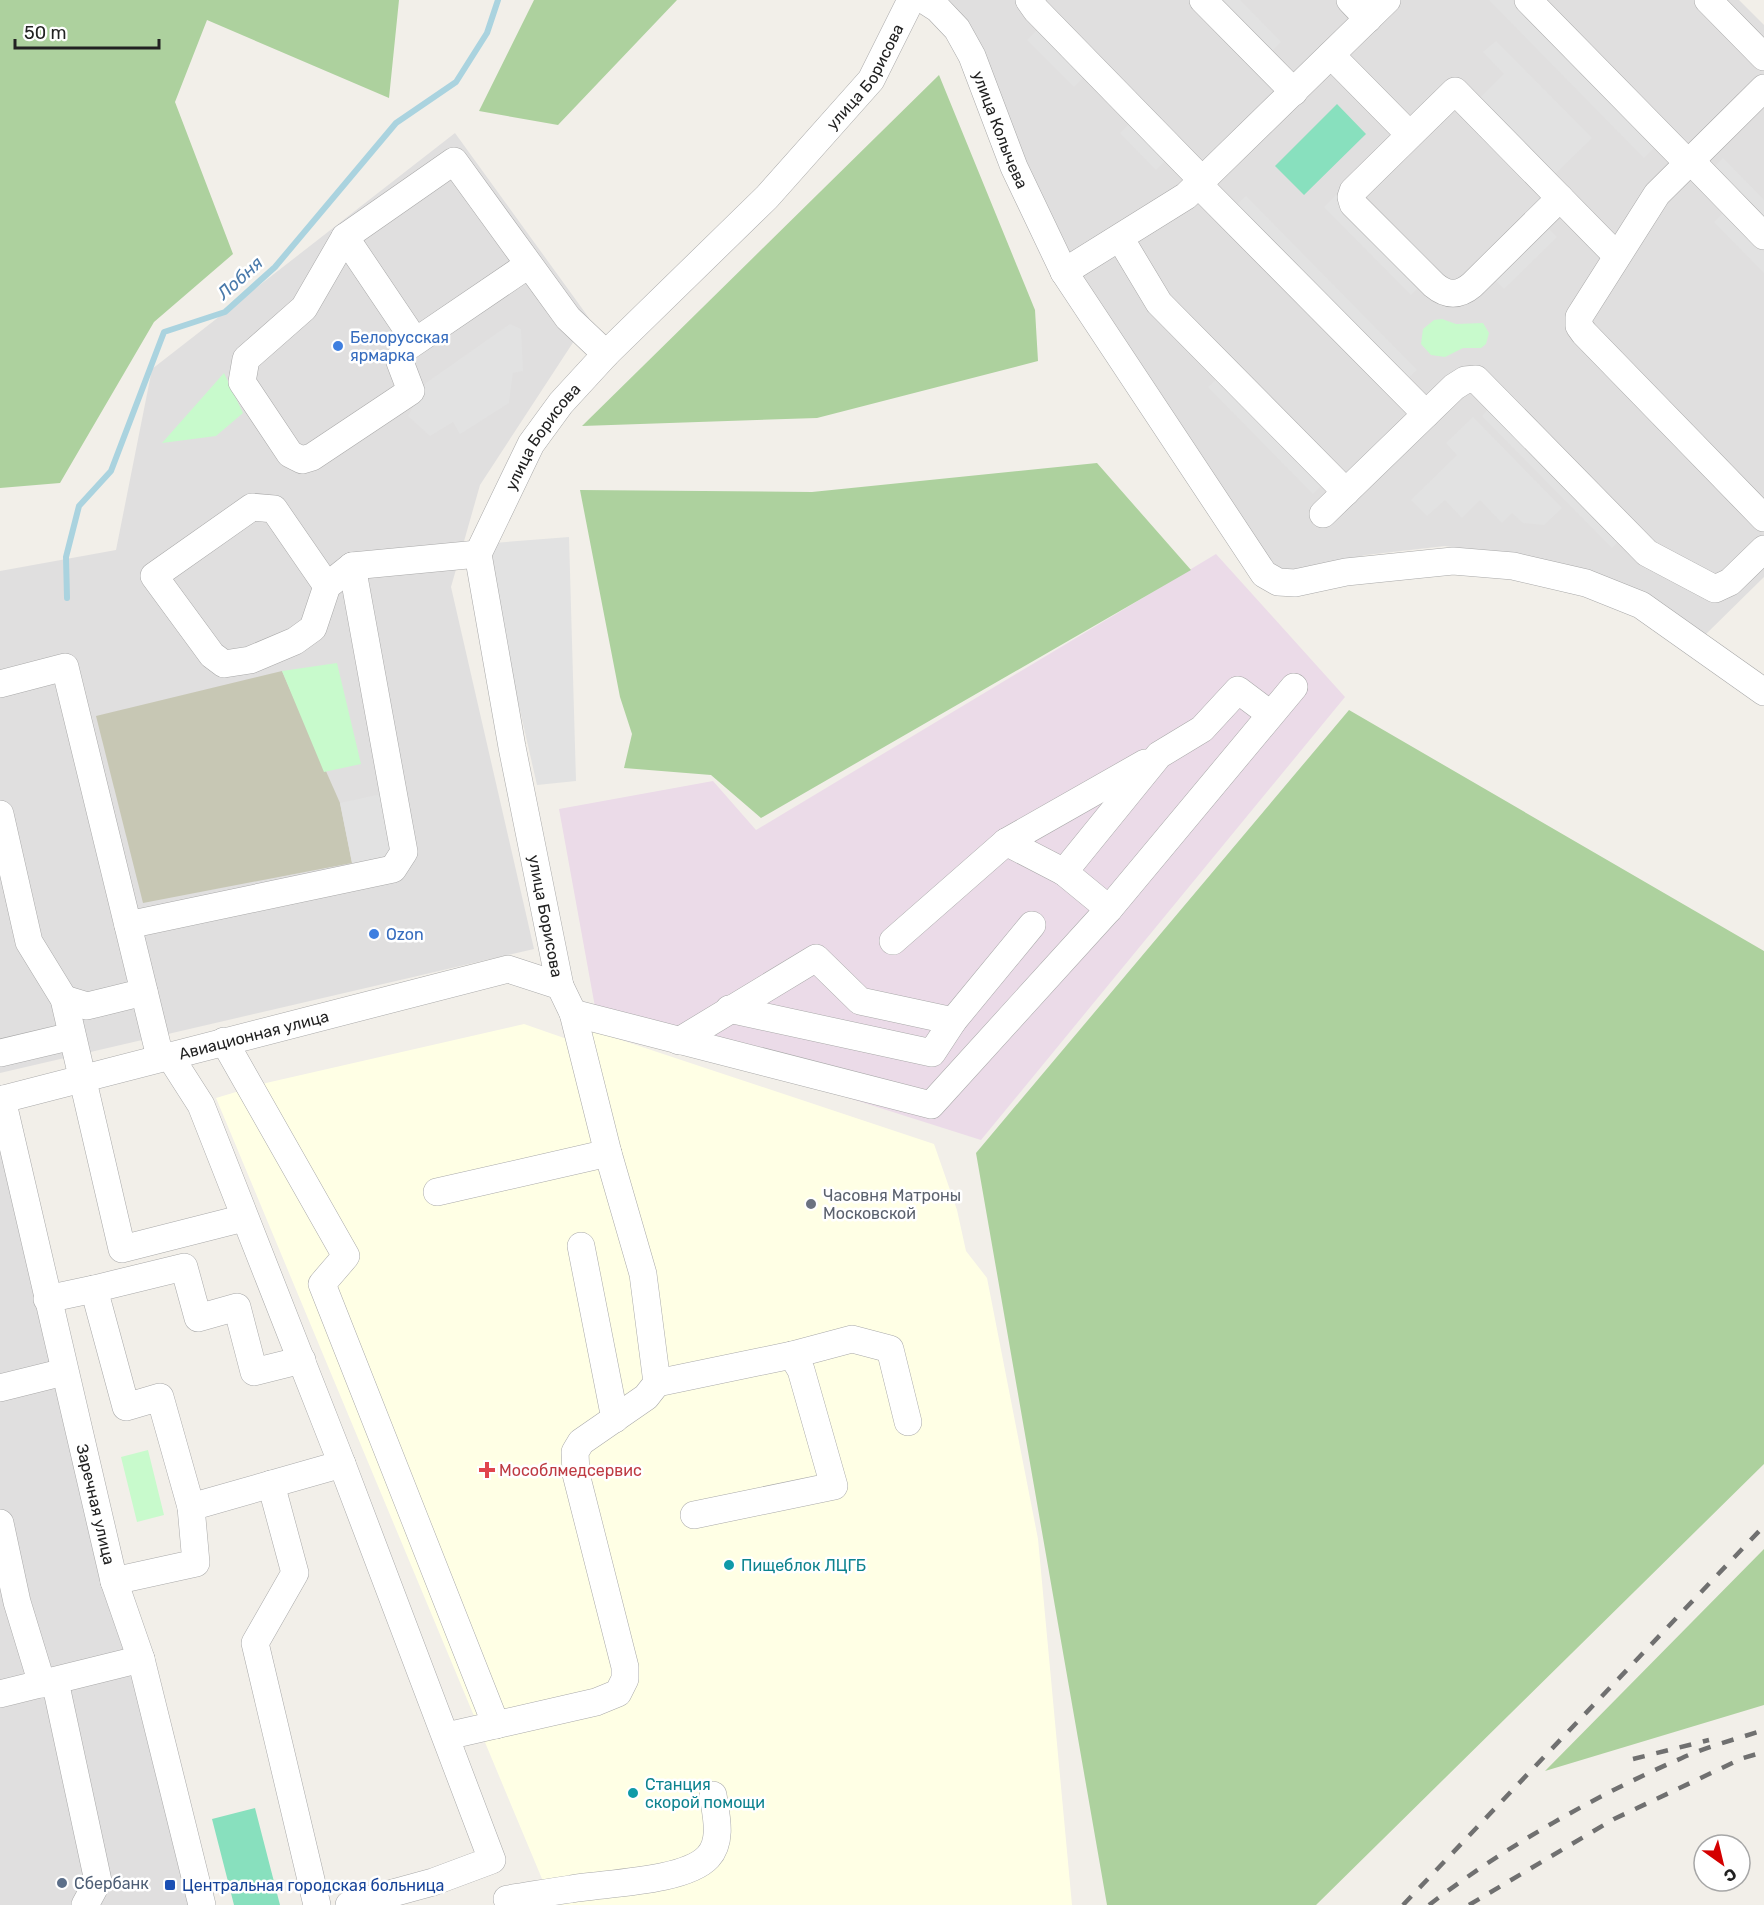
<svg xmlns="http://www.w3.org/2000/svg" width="1764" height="1905" font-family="Rubik,sans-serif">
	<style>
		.residential { fill: #e0dfdf }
		.industrial { fill: #ebdbe8 }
		.education { fill: #ffffe5 }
		.construction { fill: #c7c7b4 }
		.forest { fill: #add19e }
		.park { fill: #c8facc }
		.pitch { fill: #88e0be }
		.parking { fill: #e2e2e2 }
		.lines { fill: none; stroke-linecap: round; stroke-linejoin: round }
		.stream { stroke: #aad3df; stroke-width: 6 }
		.minor-casing { stroke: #a9a9a9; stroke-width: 28 }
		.minor { stroke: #fff; stroke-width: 27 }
		.rail { stroke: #707070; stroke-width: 4.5; stroke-dasharray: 12 12; stroke-linecap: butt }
		.shop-dot { fill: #3f7fe0; stroke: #fff; stroke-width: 2 }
		.worship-dot { fill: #6b7280; stroke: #fff; stroke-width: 2 }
		.health-dot { fill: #e0444e; stroke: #fff; stroke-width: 2 }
		.culture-dot { fill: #0f9aa8; stroke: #fff; stroke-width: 2 }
		.service-dot { fill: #5c6f8a; stroke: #fff; stroke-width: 2 }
		.transit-dot { fill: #1a4fb4; stroke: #fff; stroke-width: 2 }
		.labels { text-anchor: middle; stroke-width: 5; stroke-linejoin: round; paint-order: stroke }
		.street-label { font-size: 16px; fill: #222; stroke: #fff }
		.shop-label { font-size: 16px; fill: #366cbe; stroke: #fff; text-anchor: start }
		.worship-label { font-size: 16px; fill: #5b616d; stroke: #fff; text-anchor: start }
		.health-label { font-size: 16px; fill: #be3a42; stroke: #fff; text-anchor: start }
		.culture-label { font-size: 16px; fill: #0d838f; stroke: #fff; text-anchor: start }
		.service-label { font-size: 16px; fill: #4e5e75; stroke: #fff; text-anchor: start }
		.transit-label { font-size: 16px; fill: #164399; stroke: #fff; text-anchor: start }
		.water-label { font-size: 18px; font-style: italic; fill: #4a7aab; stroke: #fff }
	</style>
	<rect width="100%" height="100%" fill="#f2efe9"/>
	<path class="residential" d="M943,0H1739L1764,25V577L1703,637L1630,589L1550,561L1445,546L1366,555L1305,569H1273L1062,245Z
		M455,133L589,318L480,485L451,587L534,949L0,1073V571L116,550L152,369Z
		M0,1125L125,1653L0,1684Z
		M136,1674L193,1905H0V1708Z"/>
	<path class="industrial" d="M1216,554L1345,697L981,1140L597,1018L559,809L713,781L756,830Z"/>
	<path class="education" d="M524,1024L567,1039L588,1029L934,1144L957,1210L966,1251L987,1278L1038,1539L1072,1905H557L545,1886L216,1098L266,1083Z"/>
	<path class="construction" d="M282,671L340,803L352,863L143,903L96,716Z"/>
	<path class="forest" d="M0,0H399L389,98L207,20L175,102L233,254L154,322L60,483L0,488Z
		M534,0H677L558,125L479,111Z
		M939,75L1035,310L1038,361L817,418L582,426Z
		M1097,463L1191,570L761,818L711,775L624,768L632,734L620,697L580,490L812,492Z
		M1349,710L1764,951V1464L1316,1905H1107L976,1153Z
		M1764,1549V1705L1545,1771Z"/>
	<path class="park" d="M1442,319L1456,324L1483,323L1489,333L1486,344L1481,348H1463L1445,357L1431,355L1421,344L1423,329L1434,320Z
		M224,373L243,413L216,436L162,443Z
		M337,663L361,764L324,772L282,671Z
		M148,1450L164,1515L137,1522L121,1457Z"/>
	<path class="pitch" d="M1337,104L1366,134L1304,195L1275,166Z
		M255,1808L280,1905H234L212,1819Z"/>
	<path class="parking" d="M1216,0H1240L1281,42L1269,54Z
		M1489,0H1512L1656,146L1644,158Z
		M1039,28L1086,75L1074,87L1027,40Z
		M1496,41L1592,138L1555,174L1480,98L1504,74L1483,52Z
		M1132,121L1168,158L1156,170L1120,133Z
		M1723,158L1764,200V221L1713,168Z
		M1336,195L1423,283L1411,295L1324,207Z
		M1246,196L1417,370L1405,381L1234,207Z
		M1724,212L1764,252V273L1714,222Z
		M1546,226L1557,237L1504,289L1493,278Z
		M510,324L521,329L523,371L513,373L509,403L460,434L453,422L430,436L408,416L426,383Z
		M1220,376L1325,482L1313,494L1208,387Z
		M1493,404L1623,537L1612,548L1482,416Z
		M1473,417L1562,508L1544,525L1523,523L1512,513L1502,523L1480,500L1462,518L1445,500L1427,516L1411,500L1457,455L1446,443Z
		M569,537L576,781L537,785L488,570L493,543Z
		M386,793L399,853L352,863L340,803Z"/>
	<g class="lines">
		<path class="stream" d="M67,598L66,557L79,506L111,471L164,332L225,312L275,267L396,123L456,82L487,33L498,0"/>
		<defs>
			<g id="minor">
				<path id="s1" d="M924,0L938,9L957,29L972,56L1014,167L1064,272L1264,574L1278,582L1295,583L1346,572L1453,561L1513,566L1586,583L1641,605L1764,692"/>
				<path d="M1029,0L1036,10L1203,181"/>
				<path d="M1203,0L1294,92"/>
				<path d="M1350,0L1368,19"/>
				<path d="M1528,0L1688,163"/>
				<path d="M1708,0L1764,57"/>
				<path d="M1331,55L1410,135L1353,191L1351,197L1353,204L1434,285C1447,296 1459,296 1472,285L1560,198L1455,91L1410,135"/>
				<path d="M1764,88L1657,194L1579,317V326L1584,333L1764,518"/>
				<path d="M1690,160L1764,236"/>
				<path d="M1199,185L1426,414"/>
				<path d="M1560,198L1617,256"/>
				<path d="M345,237L415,341"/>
				<path d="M1120,238L1159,303L1346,492"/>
				<path d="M528,265L403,350L400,362L411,391L312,457L302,460L290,454L242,382L246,359L304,308L345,237L454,161L568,318L606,354"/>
				<path d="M1064,272L1186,196L1387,0"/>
				<path d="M1323,514L1454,387L1465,380L1476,379L1647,553L1715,589L1730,582L1764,549"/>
				<path d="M327,586L274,509L252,507L154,576L212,655L224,664L250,660L295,641L313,628L327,586L352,566L478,554"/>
				<path d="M0,684L65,667L160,1057"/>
				<path d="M0,814L29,942L64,999L122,1249L244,1218"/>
				<path d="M1064,872L1006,842L1145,763"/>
				<path d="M1109,909L1064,872L1159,755L1202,729L1238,690L1270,714"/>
				<path d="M128,925L393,869L404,852L352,566"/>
				<path d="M893,941L1006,842"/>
				<path id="s2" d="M560,986L512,747L478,554L531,444L561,403L606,354L767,197L871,80L911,0"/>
				<path d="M64,999L87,1006L144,992"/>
				<path d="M729,1009L932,1053L953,1021"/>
				<path d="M573,1013L931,1105L1109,909L1294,687"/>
				<path d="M224,1041L346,1256L322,1284L496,1725"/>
				<path d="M679,1041L816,958L860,1001L953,1021L1032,925"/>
				<path d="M0,1053L72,1036"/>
				<path d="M169,1055L201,1105L342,1464L492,1860L433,1882L349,1905"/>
				<path id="s3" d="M2,1099L114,1581L141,1659L202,1905"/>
				<path id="s4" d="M0,1100L508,969L560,986L573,1013L608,1153L643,1274L657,1383L646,1397L581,1442L575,1452L576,1474L625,1667V1679L618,1693L596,1702L447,1736"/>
				<path d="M437,1192L608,1153"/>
				<path d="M581,1246L615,1419"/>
				<path d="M47,1299L94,1289"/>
				<path d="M657,1383L792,1355L852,1339L890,1349L908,1422"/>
				<path d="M0,1388L64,1372"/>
				<path d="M271,1484L295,1573L255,1643L317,1905"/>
				<path d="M191,1507L342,1464"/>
				<path d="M694,1515L834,1486L801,1370L792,1355"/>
				<path d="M0,1523L17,1602L42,1684"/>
				<path d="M114,1581L196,1563L191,1507L160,1397L126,1407L94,1289L184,1267L198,1318L237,1307L254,1372L302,1360"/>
				<path d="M55,1681L98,1881L85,1905"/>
				<path d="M0,1694L141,1659"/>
				<path d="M507,1899C528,1896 549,1892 571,1889C604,1883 685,1882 708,1857C723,1841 716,1815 713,1795"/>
			</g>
		</defs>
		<use href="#minor" class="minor-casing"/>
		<use href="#minor" class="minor"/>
		<path class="rail" d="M1633,1759L1709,1740
			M1403,1905L1764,1526
			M1429,1905C1503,1848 1596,1795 1682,1758C1708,1746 1737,1739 1764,1730
			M1469,1905L1614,1819L1743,1758L1764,1752"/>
	</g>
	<g class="shop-dot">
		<circle cx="338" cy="346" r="6"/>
		<circle cx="374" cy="934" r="6"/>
	</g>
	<circle class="worship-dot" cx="811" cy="1204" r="6"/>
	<path class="health-dot" d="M484 1461h6v6h6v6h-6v6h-6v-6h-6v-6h6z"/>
	<g class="culture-dot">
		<circle cx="729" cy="1565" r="6"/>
		<circle cx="633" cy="1793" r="6"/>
	</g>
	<circle class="service-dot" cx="62" cy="1883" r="6"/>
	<rect class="transit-dot" x="164" y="1879" width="12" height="12" rx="3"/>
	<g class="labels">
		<g class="street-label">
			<text dy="6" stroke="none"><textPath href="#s2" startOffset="1060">улица Борисова</textPath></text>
			<text dy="6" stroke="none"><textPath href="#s1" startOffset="154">улица Колычева</textPath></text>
			<text dy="6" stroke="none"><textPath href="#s2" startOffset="574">улица Борисова</textPath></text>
			<text transform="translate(546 916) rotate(79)" y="6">улица Борисова</text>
			<text dy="6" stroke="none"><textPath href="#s4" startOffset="262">Авиационная улица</textPath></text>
			<text dy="6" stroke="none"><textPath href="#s3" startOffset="416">Заречная улица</textPath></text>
		</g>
		<g class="shop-label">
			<text x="350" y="343">Белорусская<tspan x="350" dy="18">ярмарка</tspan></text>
			<text x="386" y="940">Ozon</text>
		</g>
		<g class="worship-label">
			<text x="823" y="1201">Часовня Матроны<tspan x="823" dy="18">Московской</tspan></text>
		</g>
		<g class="health-label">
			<text x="499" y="1476">Мособлмедсервис</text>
		</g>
		<g class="culture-label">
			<text x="741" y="1571">Пищеблок ЛЦГБ</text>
			<text x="645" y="1790">Станция<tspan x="645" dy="18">скорой помощи</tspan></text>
		</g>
		<g class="service-label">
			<text x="74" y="1889">Сбербанк</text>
		</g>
		<g class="transit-label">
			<text x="182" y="1891">Центральная городская больница</text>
		</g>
		<g class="water-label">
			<text transform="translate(240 278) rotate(-42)" y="6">Лобня</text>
		</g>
	</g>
	<g transform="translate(1722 1863) rotate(146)"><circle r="28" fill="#ffffff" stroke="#a7a7a7" stroke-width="1.5"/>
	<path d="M0-4.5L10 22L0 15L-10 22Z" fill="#d40000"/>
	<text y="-9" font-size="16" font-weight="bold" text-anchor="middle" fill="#222222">С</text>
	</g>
	<path d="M15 39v9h144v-9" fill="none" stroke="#222222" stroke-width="3"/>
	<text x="24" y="39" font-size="18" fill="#222222" stroke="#ffffff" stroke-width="4.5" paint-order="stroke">50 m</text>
</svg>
